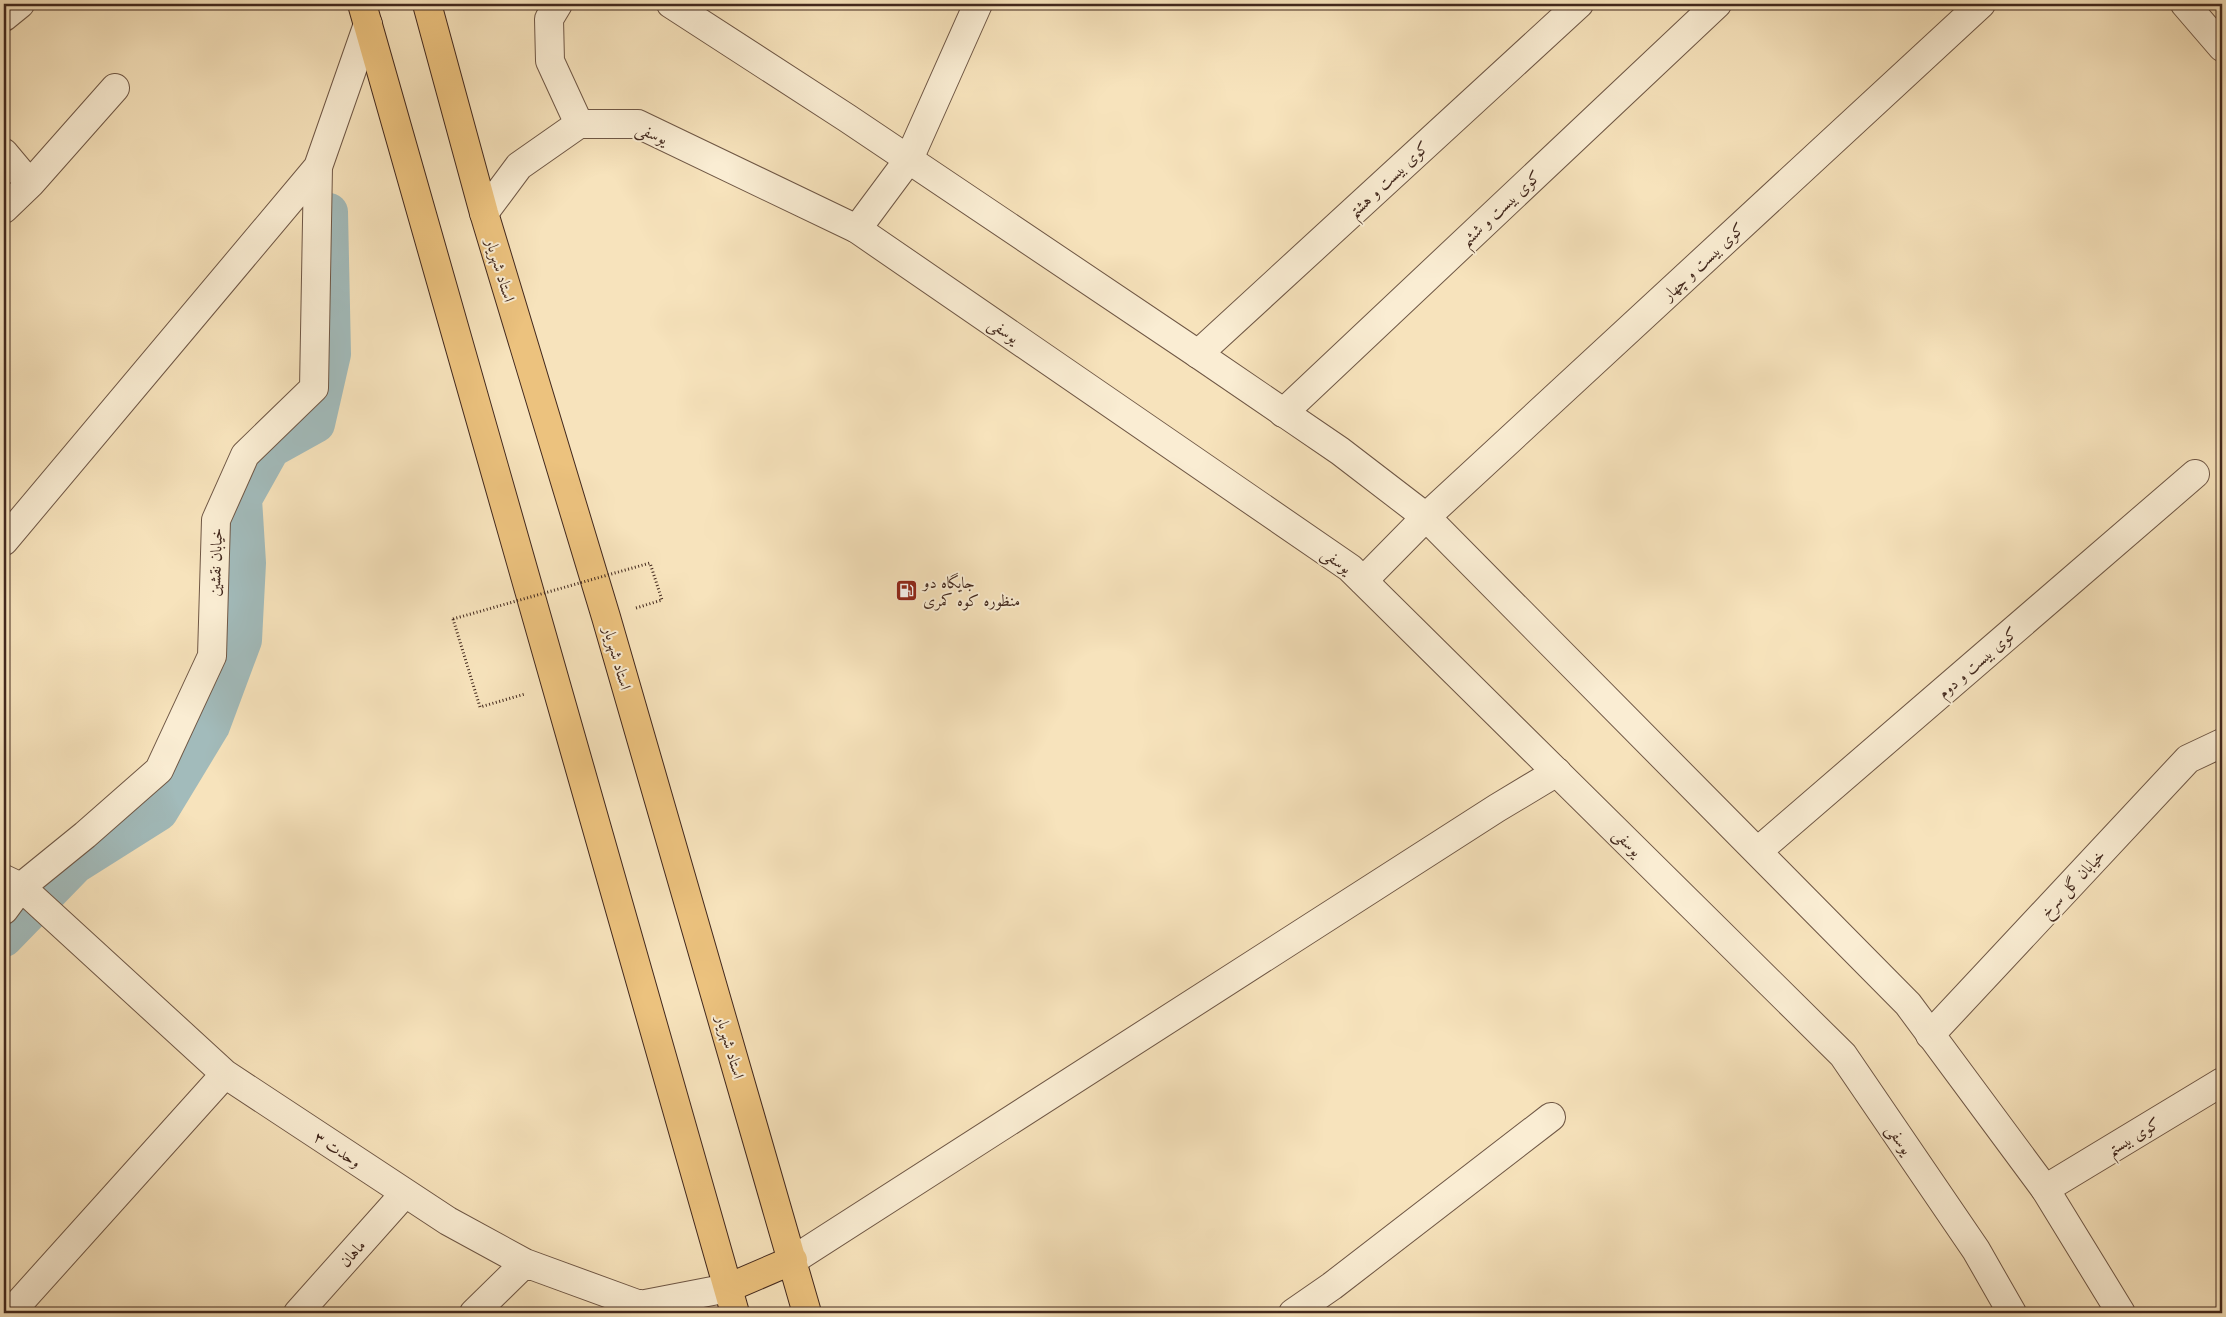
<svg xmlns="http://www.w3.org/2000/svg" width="2226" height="1317" font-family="Cardo,Amiri,serif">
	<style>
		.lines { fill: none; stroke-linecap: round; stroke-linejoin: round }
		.canal { stroke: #a2bbbb; stroke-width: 38 }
		.minor-casing { stroke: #6f5745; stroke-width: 30 }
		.tertiary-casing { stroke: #6f5745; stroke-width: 30 }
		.primary-casing { stroke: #42281d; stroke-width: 30 }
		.path { stroke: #42281d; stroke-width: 3; stroke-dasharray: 1 2.5; stroke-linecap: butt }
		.minor { stroke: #faedd3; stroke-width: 28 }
		.tertiary { stroke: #faedd3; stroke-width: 28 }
		.primary { stroke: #ecc27e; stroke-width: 28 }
		.path-bridge { stroke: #42281d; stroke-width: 3; stroke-dasharray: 1 2.5; stroke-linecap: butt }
		.labels { text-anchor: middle; stroke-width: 4; stroke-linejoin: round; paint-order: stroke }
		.street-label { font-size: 16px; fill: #42281d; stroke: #faedd3 }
		.poi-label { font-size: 16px; fill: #42281d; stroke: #faedd3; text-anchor: start }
	</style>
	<rect width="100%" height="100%" fill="#f7e3bc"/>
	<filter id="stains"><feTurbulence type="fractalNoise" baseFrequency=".004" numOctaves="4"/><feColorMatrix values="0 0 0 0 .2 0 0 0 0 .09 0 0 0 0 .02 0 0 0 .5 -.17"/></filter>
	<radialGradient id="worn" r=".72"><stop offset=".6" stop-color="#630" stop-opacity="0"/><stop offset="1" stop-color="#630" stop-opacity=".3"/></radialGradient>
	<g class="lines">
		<path class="canal" d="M4,938L75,865L159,812L211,726L243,640L247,563L243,499L271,449L316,424L332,354L329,212"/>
		<defs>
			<path id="minor" d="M2185,4L2222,47
				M4,17L20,4
				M4,153L30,184L4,209
				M30,184L115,88
				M857,229L909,159L978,4
				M1198,354L1579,4
				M1283,413L1717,4
				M1426,517L1981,4
				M4,541L318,167L368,24
				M1758,851L2195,474
				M4,879L21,887L225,1074L448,1221L525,1263L640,1305L728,1288
				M4,910L21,887L85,835L159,770L212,656L216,520L245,455L314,388L318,167
				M1930,1035L2188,759L2222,743
				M2045,1189L2222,1082
				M793,1260L1497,808L1557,772
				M10,1313L225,1074
				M298,1313L405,1193
				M474,1313L525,1263
				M1293,1313L1332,1286L1551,1117"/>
			<path id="tertiary" d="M558,4L549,19L550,61L579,124
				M671,4L847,118L1198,354L1340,451L1426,517L1908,1004L2045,1189L2121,1313
				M484,213L519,166L579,124H638L857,229L1350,568L1843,1055L1976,1250L2012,1313
				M1363,581L1426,517"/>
			<path id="primary" d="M362,4L735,1313
				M427,4L484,213L606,617L807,1313
				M728,1288L793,1260"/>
		</defs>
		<use href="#minor" class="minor-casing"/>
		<use href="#tertiary" class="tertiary-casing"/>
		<use href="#primary" class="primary-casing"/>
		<path class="path" d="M636,608L662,600L650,563
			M453,619L480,707L525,694"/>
		<use href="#minor" class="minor"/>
		<use href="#tertiary" class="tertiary"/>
		<use href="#primary" class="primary"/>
		<path class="path-bridge" d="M453,619L650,563"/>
	</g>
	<defs>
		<symbol id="fuel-square" viewBox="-11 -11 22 22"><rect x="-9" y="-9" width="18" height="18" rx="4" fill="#8f2418" stroke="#faedd3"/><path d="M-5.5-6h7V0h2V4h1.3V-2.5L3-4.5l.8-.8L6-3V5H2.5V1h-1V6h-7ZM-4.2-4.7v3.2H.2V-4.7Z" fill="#fff"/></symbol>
	</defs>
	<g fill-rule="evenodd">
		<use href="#fuel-square" x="894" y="578" width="25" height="25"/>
	</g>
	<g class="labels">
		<g class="street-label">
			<text transform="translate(652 133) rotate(22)" y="6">یوسفی</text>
			<text transform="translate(1388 179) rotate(-43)" y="6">کوی بیست و هشتم</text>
			<text transform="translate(1500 208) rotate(-43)" y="6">کوی بیست و ششم</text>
			<text transform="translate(1703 261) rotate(-43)" y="6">کوی بیست و چهار</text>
			<text transform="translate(501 270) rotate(73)" y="6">استاد شهریار</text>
			<text transform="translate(1004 330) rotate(34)" y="6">یوسفی</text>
			<text transform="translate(1337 560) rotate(36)" y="6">یوسفی</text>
			<text transform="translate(215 562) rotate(-88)" y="6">خیابان نقشین</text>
			<text transform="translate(618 658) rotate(74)" y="6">استاد شهریار</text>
			<text transform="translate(1977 662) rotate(-41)" y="6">کوی بیست و دوم</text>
			<text transform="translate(1628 842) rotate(45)" y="6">یوسفی</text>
			<text transform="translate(2072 883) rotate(-47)" y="6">خیابان گل سرخ</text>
			<text transform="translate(731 1047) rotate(74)" y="6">استاد شهریار</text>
			<text transform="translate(2133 1136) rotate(-31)" y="6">کوی بیستم</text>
			<text transform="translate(1900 1139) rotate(56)" y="6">یوسفی</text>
			<text transform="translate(338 1149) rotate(33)" y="6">وحدت ۳</text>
			<text transform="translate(352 1253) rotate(-48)" y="6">ماهان</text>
		</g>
		<g class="poi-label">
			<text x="923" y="588">جایگاه دو<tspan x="923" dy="18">منظوره کوه کمری</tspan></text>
		</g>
	</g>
	<rect width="2226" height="1317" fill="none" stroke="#f7e3bc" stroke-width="20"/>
	<rect x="5" y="5" width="2216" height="1307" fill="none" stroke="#42281d" stroke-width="2.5"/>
	<rect x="10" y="10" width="2206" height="1297" fill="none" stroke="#42281d"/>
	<rect width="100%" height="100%" filter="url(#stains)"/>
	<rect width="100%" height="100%" fill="url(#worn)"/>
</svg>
